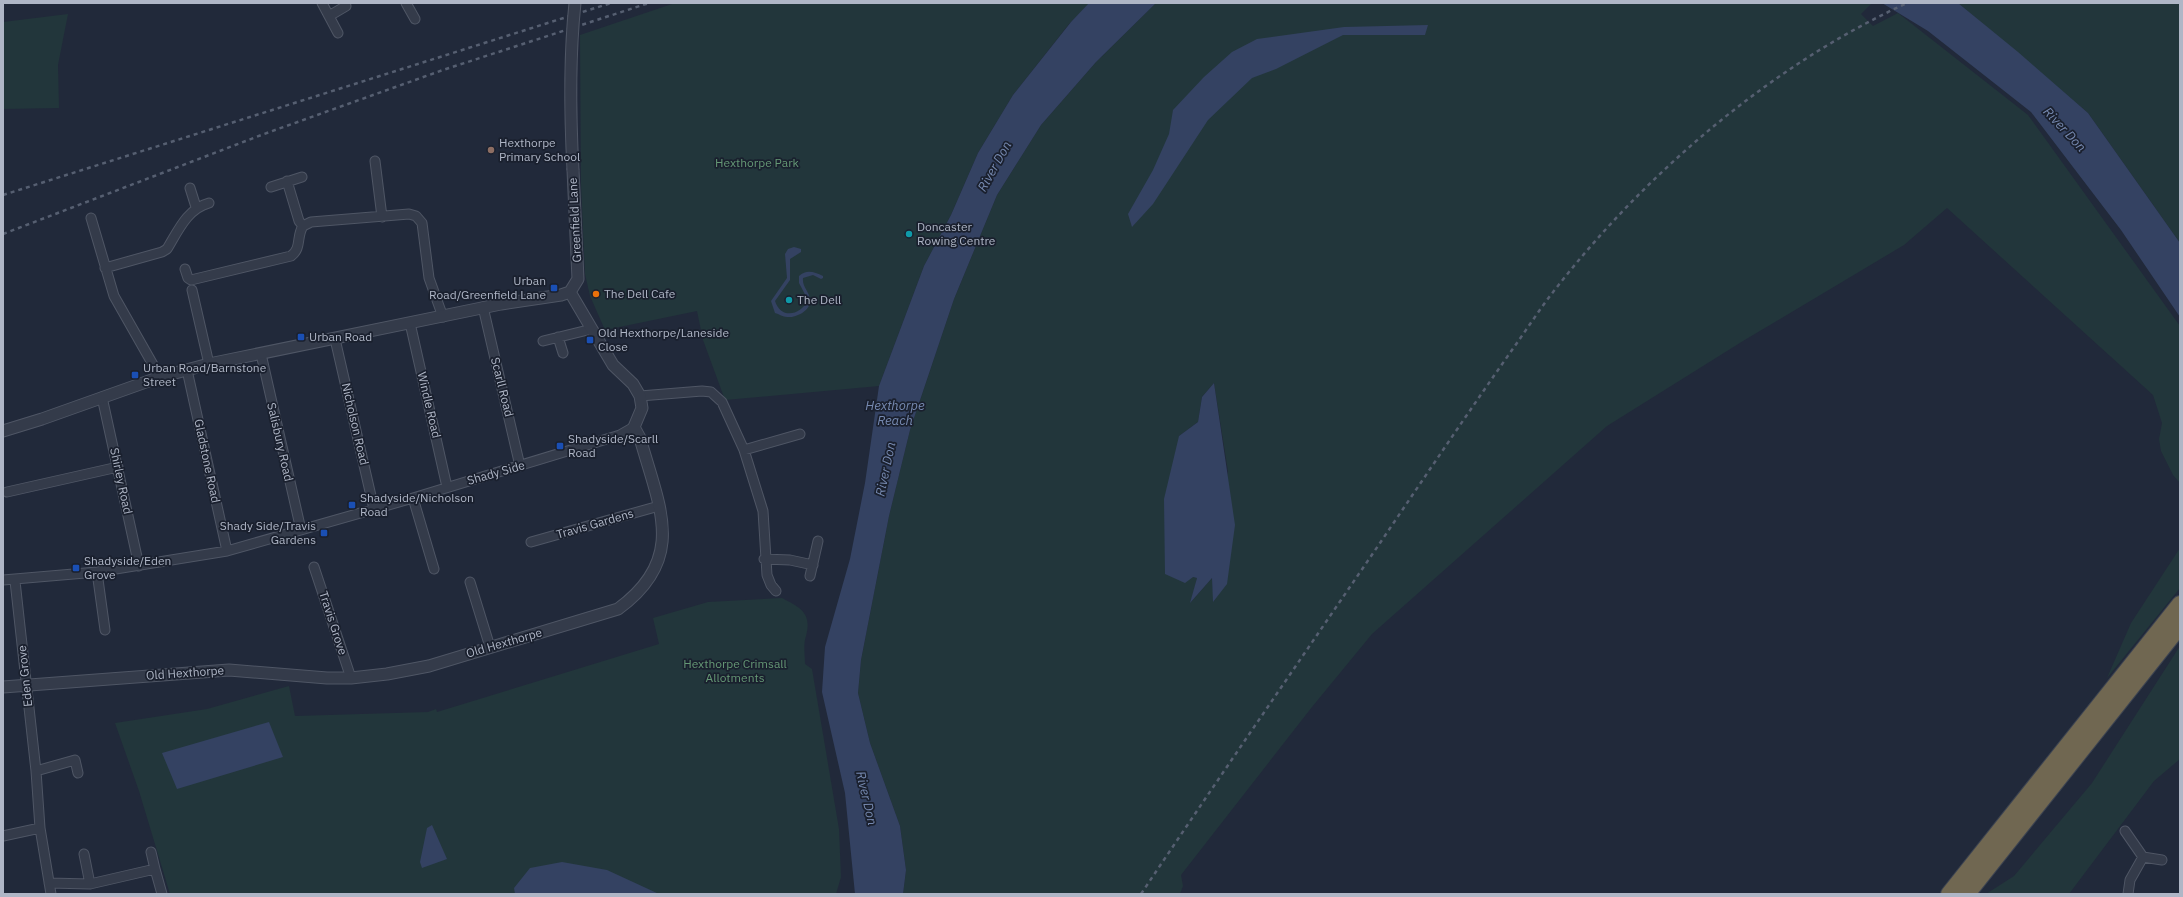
<svg xmlns="http://www.w3.org/2000/svg" width="2183" height="897" font-family="'IBM Plex Sans',sans-serif">
	<style>
		.green { fill: #22363b; fill-rule: evenodd }
		.water { fill: #344262 }
		.lines { fill: none; stroke-linecap: round; stroke-linejoin: round }
		.minor-casing { stroke: #4f5665; stroke-width: 11 }
		.tertiary-casing { stroke: #4f5665; stroke-width: 13 }
		.motorway-casing { stroke: #3c4351; stroke-width: 18 }
		.minor { stroke: #343b4a; stroke-width: 9 }
		.tertiary { stroke: #343b4a; stroke-width: 11 }
		.motorway { stroke: #706751; stroke-width: 16 }
		.rail { stroke: #565f71; stroke-width: 2.5; stroke-dasharray: 4 4; stroke-linecap: butt }
		.tertiary-bridge-casing { stroke: #4f5665; stroke-width: 13; stroke-linecap: butt }
		.tertiary-bridge { stroke: #343b4a; stroke-width: 11 }
		.education-dot { fill: #8d6e63; stroke: #1a202e; stroke-width: 1.5 }
		.culture-dot { fill: #0f9aa8; stroke: #1a202e; stroke-width: 1.5 }
		.transit-dot { fill: #1a4fb4; stroke: #1a202e; stroke-width: 1.5 }
		.food-dot { fill: #e8710a; stroke: #1a202e; stroke-width: 1.5 }
		.labels { text-anchor: middle; stroke-width: 3.5; stroke-linejoin: round; paint-order: stroke }
		.poi-label { font-size: 12px; fill: #afb6c6; stroke: #1a202e; text-anchor: start }
		.park-label { font-size: 12px; fill: #659875; stroke: #1a202e }
		.street-label { font-size: 12px; fill: #afb6c6; stroke: #1a202e }
		.water-label { font-size: 13px; font-style: italic; fill: #7689b0; stroke: #1a202e }
	</style>
	<rect width="100%" height="100%" fill="#21293a"/>
	<path class="green" d="M675,3H1090L1069,24L1013,95L978,153L951,215L924,266L879,386L725,400L703,340L697,311L605,330L590,296L585,274L581,184L580,35Z
		M1156,3H1872L1861,14L1873,26L1898,13L2028,115L2180,326V483L2173,475L2161,451L2159,439L2162,423L2153,395L1947,208L1904,245L1743,341L1607,426L1372,634L1312,707L1181,875L1183,886L1180,894H903L906,870L900,826L870,743L858,693L861,660L889,516L910,430L954,299L997,195L1041,125L1096,62ZM1214,383L1228,471L1214,602L1212,578L1191,602L1197,578L1193,577L1179,436L1198,422L1202,397Z
		M1958,3H2180V243L2088,113Z
		M68,14L58,65L59,108L3,109V22Z
		M2180,548V588L2107,678L2131,623Z
		M782,598C801,608 812,613 806,636C803,644 805,656 805,664L812,669L839,829L841,877L836,894H170L139,791L115,723L207,709L289,686L295,716L428,712L436,709L437,712L659,644L653,618L708,602Z
		M2180,646V759L2154,781L2069,894H1986L2014,876L2092,783Z"/>
	<path class="water" d="M1089,3H1156L1096,62L1041,125L997,195L954,299L910,430L889,516L861,660L858,693L870,743L900,826L906,870L903,894H855L845,793L822,692L825,647L850,559L865,483L879,386L924,266L951,215L978,153L1013,95L1071,22Z
		M1882,3H1958L2018,52L2088,113L2180,243V317L2121,230L2031,112L1928,31Z
		M1428,25L1425,35H1343L1276,69L1252,78L1208,120L1153,204L1132,227L1128,214L1153,170L1169,134L1173,110L1204,77L1232,52L1257,39L1344,27Z
		M794,247L801,249V252L790,259V280L775,301C781,320 801,315 808,300L799,283V276C807,269 814,272 823,276V278L821,279L813,275L803,278C802,287 809,291 810,299C812,310 796,318 787,317C783,317 779,314 775,313L771,301L787,278L785,254L788,249Z
		M1214,383L1235,525L1227,584L1213,602L1212,578L1190,603L1197,578L1193,577L1185,583L1165,574L1164,499L1179,436L1198,422L1202,397Z
		M269,722L283,757L177,789L162,753Z
		M432,825L447,859L422,868L420,862L427,828Z
		M562,862L607,870L659,894H515L514,888L530,868Z"/>
	<g class="lines">
		<defs>
			<path id="minor" d="M322,3L338,33
				M406,3L415,19
				M329,16L346,6
				M375,161L382,217
				M271,187L302,177
				M190,188L196,207
				M91,218L114,296L160,377
				M303,226L311,222L409,214L416,216L422,223L429,278L443,317
				M105,268L162,252L167,249C178,231 187,209 209,203
				M185,269L188,278L191,280L291,256C302,248 296,237 303,226L299,221L287,181
				M192,290L209,364
				M483,307L520,466
				M410,323L447,487
				M558,337L563,353
				M335,339L374,509
				M543,341L592,329
				M261,354L301,530
				M187,370L227,551
				M640,396L702,391L711,392L722,402L744,450L763,511L767,575L771,585L776,591
				M102,397L139,566
				M744,450L800,434
				M7,492L118,467
				M413,498L434,569
				M531,542L659,506
				M764,559L790,560L813,565
				M314,567L351,678
				M97,572L105,630
				M810,576L818,541
				M3,580L97,572L227,551L413,498L620,435L634,427
				M15,581L36,771L40,828L51,894
				M470,582L490,647
				M36,771L75,760L78,773
				M2125,831L2143,857L2130,880L2128,894
				M3,836L40,828
				M151,852L155,869
				M84,854L90,884
				M2143,857L2162,860
				M49,883L90,884L155,869L162,894"/>
			<path id="tertiary" d="M3,431L42,419L160,377L209,364L501,304L561,295L570,292L578,279L573,170
				M3,687L229,670L327,678H351L387,674L429,666L618,609C688,558 659,507 640,438L634,427L642,408L640,396L633,384L613,365L570,292"/>
			<path id="motorway" d="M1949,894L2180,604
				M1967,894L2180,626"/>
		</defs>
		<use href="#minor" class="minor-casing"/>
		<use href="#tertiary" class="tertiary-casing"/>
		<use href="#motorway" class="motorway-casing"/>
		<use href="#minor" class="minor"/>
		<use href="#tertiary" class="tertiary"/>
		<use href="#motorway" class="motorway"/>
		<path class="rail" d="M3,195L611,3
			M3,234L264,134L443,70L649,3
			M1141,894C1220,776 1300,660 1380,543C1424,478 1467,414 1512,350C1527,329 1541,307 1557,287C1648,171 1772,65 1907,3"/>
		<defs>
			<path id="tertiary-bridge" d="M573,170C570,114 569,59 575,3"/>
		</defs>
		<use href="#tertiary-bridge" class="tertiary-bridge-casing"/>
		<use href="#tertiary-bridge" class="tertiary-bridge"/>
	</g>
	<circle class="education-dot" cx="491" cy="150" r="4"/>
	<g class="culture-dot">
		<circle cx="909" cy="234" r="4"/>
		<circle cx="789" cy="300" r="4"/>
	</g>
	<g class="transit-dot">
		<rect x="550" y="284" width="8" height="8" rx="2"/>
		<rect x="297" y="333" width="8" height="8" rx="2"/>
		<rect x="586" y="336" width="8" height="8" rx="2"/>
		<rect x="131" y="371" width="8" height="8" rx="2"/>
		<rect x="556" y="442" width="8" height="8" rx="2"/>
		<rect x="348" y="501" width="8" height="8" rx="2"/>
		<rect x="320" y="529" width="8" height="8" rx="2"/>
		<rect x="72" y="564" width="8" height="8" rx="2"/>
	</g>
	<circle class="food-dot" cx="596" cy="294" r="4"/>
	<g class="labels">
		<g class="poi-label">
			<text x="499" y="147">Hexthorpe<tspan x="499" dy="14">Primary School</tspan></text>
			<text x="917" y="231">Doncaster<tspan x="917" dy="14">Rowing Centre</tspan></text>
			<text x="546" y="285" text-anchor="end">Urban<tspan x="546" dy="14">Road/Greenfield Lane</tspan></text>
			<text x="604" y="298">The Dell Cafe</text>
			<text x="797" y="304">The Dell</text>
			<text x="598" y="337">Old Hexthorpe/Laneside<tspan x="598" dy="14">Close</tspan></text>
			<text x="309" y="341">Urban Road</text>
			<text x="143" y="372">Urban Road/Barnstone<tspan x="143" dy="14">Street</tspan></text>
			<text x="568" y="443">Shadyside/Scarll<tspan x="568" dy="14">Road</tspan></text>
			<text x="360" y="502">Shadyside/Nicholson<tspan x="360" dy="14">Road</tspan></text>
			<text x="316" y="530" text-anchor="end">Shady Side/Travis<tspan x="316" dy="14">Gardens</tspan></text>
			<text x="84" y="565">Shadyside/Eden<tspan x="84" dy="14">Grove</tspan></text>
		</g>
		<g class="park-label">
			<text x="757" y="167">Hexthorpe Park</text>
			<text x="735" y="668">Hexthorpe Crimsall<tspan x="735" dy="14">Allotments</tspan></text>
		</g>
		<g class="street-label">
			<text transform="translate(575 220) rotate(-93)" y="4">Greenfield Lane</text>
			<text transform="translate(502 387) rotate(76)" y="4">Scarll Road</text>
			<text transform="translate(429 405) rotate(77)" y="4">Windle Road</text>
			<text transform="translate(355 424) rotate(77)" y="4">Nicholson Road</text>
			<text transform="translate(280 442) rotate(77)" y="4">Salisbury Road</text>
			<text transform="translate(207 461) rotate(78)" y="4">Gladstone Road</text>
			<text transform="translate(496 473) rotate(-16)" y="4">Shady Side</text>
			<text transform="translate(121 481) rotate(78)" y="4">Shirley Road</text>
			<text transform="translate(595 524) rotate(-16)" y="4">Travis Gardens</text>
			<text transform="translate(333 623) rotate(72)" y="4">Travis Grove</text>
			<text transform="translate(504 643) rotate(-16)" y="4">Old Hexthorpe</text>
			<text transform="translate(185 673) rotate(-4)" y="4">Old Hexthorpe</text>
			<text transform="translate(25 676) rotate(-96)" y="4">Eden Grove</text>
		</g>
		<g class="water-label">
			<text transform="translate(2065 129) rotate(47)" y="5">River Don</text>
			<text transform="translate(994 166) rotate(-61)" y="5">River Don</text>
			<text x="895" y="410">Hexthorpe<tspan x="895" dy="15">Reach</tspan></text>
			<text transform="translate(885 469) rotate(-78)" y="5">River Don</text>
			<text transform="translate(867 798) rotate(77)" y="5">River Don</text>
		</g>
	</g>
	<rect width="2183" height="897" fill="none" stroke="#afb6c6" stroke-width="8"/>
</svg>
